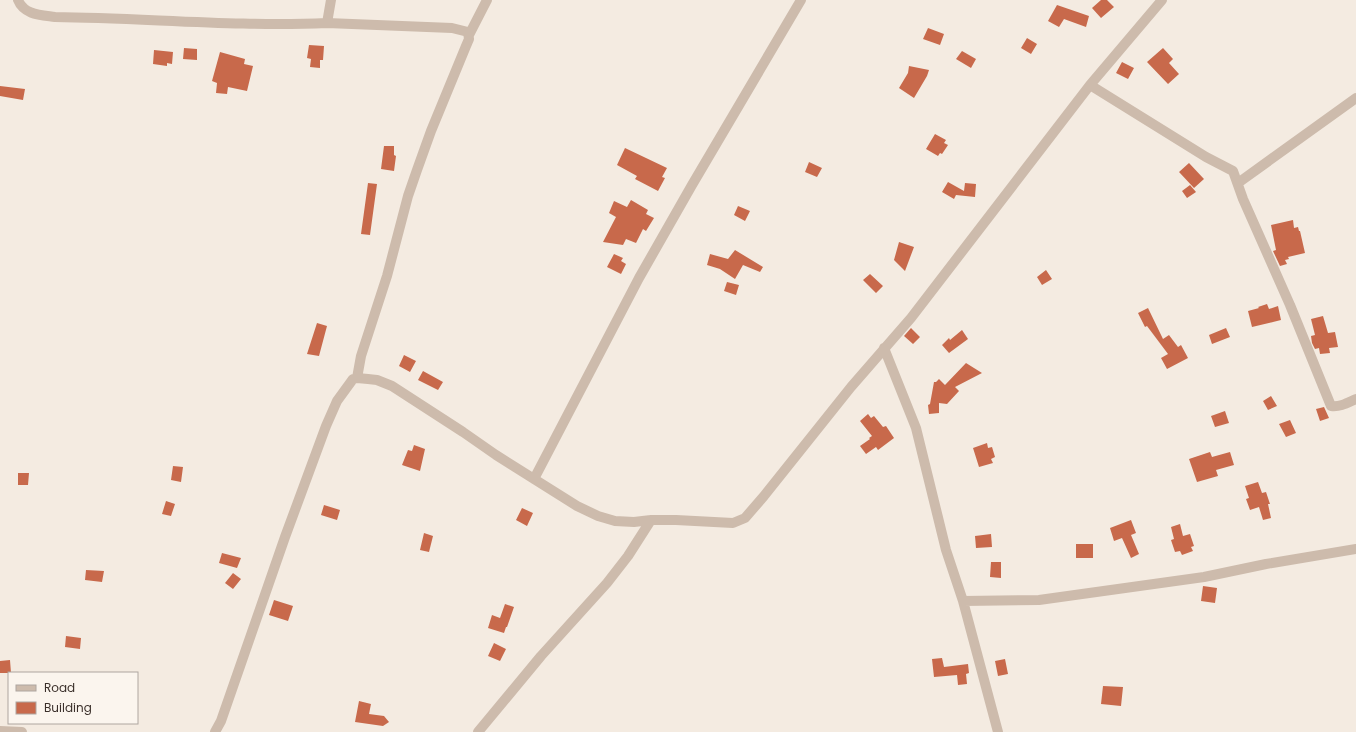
<svg xmlns="http://www.w3.org/2000/svg" width="1356" height="732" font-family="Poppins,sans-serif">
	<style>
		.building { fill: #c8694b }
		.lines { fill: none; stroke-linecap: round; stroke-linejoin: round }
		.minor { stroke: #cdbbac; stroke-width: 10 }
	</style>
	<rect width="100%" height="100%" fill="#f4ebe1"/>
	<path class="building" d="M1101,0H1107L1114,7L1101,18L1092,8Z
		M1057,5L1089,16L1086,27L1064,19L1059,27L1048,21Z
		M928,28L944,34L940,45L923,39Z
		M1027,38L1037,44L1031,54L1021,48Z
		M309,45L324,46L323,60H320V68L310,67L311,59L307,58Z
		M184,48L197,49V60L183,59Z
		M1163,48L1173,59L1169,63L1179,74L1168,84L1147,62Z
		M154,50L173,52L172,64L167,63V66L153,64Z
		M962,51L976,59L971,68L956,59Z
		M220,52L245,59L244,64L253,66L247,91L228,87L227,94L216,93L217,83L212,81Z
		M1122,62L1134,68L1128,79L1116,73Z
		M909,66L929,70L927,76L914,98L899,88L908,73Z
		M0,86L25,89L23,100L0,96Z
		M935,134L946,140L944,143L948,145L942,154L940,153L938,156L926,149Z
		M384,146H394V155L396,156L394,171L381,169Z
		M625,148L667,168L662,177L665,178L658,191L635,179L637,176L617,165Z
		M809,162L822,168L817,177L805,172Z
		M1189,163L1204,179L1194,188L1179,172Z
		M948,182L964,191L965,183L976,184L975,197L956,195L954,199L942,192Z
		M368,183L377,184L370,235L361,234Z
		M1190,185L1196,192L1187,198L1182,191Z
		M631,200L648,210L646,214L654,218L646,231L643,229L636,243L626,239L623,245L603,242L616,217L609,213L614,201L627,207Z
		M738,206L750,211L745,221L734,215Z
		M1293,220L1294,228L1298,227L1299,231H1300L1305,253L1288,257L1289,259L1285,260L1287,264L1280,266L1273,251L1276,250L1271,225Z
		M899,242L914,247L905,271L894,260Z
		M735,250L763,267L760,272L743,265L735,279L720,269L707,265L710,254L728,259Z
		M614,254L623,258L621,261L626,264L621,274L607,267Z
		M1046,270L1052,279L1042,285L1037,277Z
		M870,274L883,286L876,293L863,280Z
		M727,282L739,285L736,295L724,291Z
		M1267,304L1269,309L1278,306L1281,320L1252,327L1248,311L1259,308L1258,307Z
		M1148,308L1163,339L1169,335L1178,347L1181,345L1188,358L1167,369L1161,358L1168,354L1147,326L1145,327L1138,313Z
		M1323,316L1328,333L1335,332L1338,347L1329,348L1330,353L1320,354L1319,348L1315,349L1312,343L1311,336L1315,335L1311,319Z
		M317,323L327,326L319,356L307,354Z
		M911,328L920,337L913,344L904,336Z
		M1226,328L1230,337L1212,344L1209,335Z
		M962,330L968,339L949,353L942,345L949,338L950,340Z
		M404,355L416,361L410,372L399,366Z
		M966,363L982,373L955,387L959,391L947,404L939,403V413L929,414L928,405L930,404L934,382H936L939,379L945,385Z
		M423,371L443,382L438,390L418,380Z
		M1271,396L1277,406L1268,410L1263,401Z
		M1324,407L1329,418L1320,421L1316,409Z
		M1225,411L1229,423L1215,427L1211,416Z
		M868,414L871,418L874,416L883,427L886,426L894,438L878,450L876,447L866,454L860,446L870,439L869,438L872,436L860,421Z
		M1290,420L1296,433L1286,437L1279,424Z
		M987,443L988,448L992,447L995,457L991,459L993,463L979,467L973,448Z
		M414,445L425,449L420,471L402,465L408,450L412,451Z
		M1210,452L1212,457L1230,452L1234,465L1216,470L1218,476L1197,482L1189,459Z
		M173,466L183,467L181,482L171,480Z
		M18,473H29L28,485H18Z
		M1258,482L1262,493L1266,492L1270,504H1268L1271,518L1263,520L1259,507L1250,510L1246,499L1249,498L1245,486Z
		M166,501L175,504L171,516L162,514Z
		M324,505L340,510L337,520L321,515Z
		M522,508L533,513L527,526L516,520Z
		M1131,520L1136,533L1131,535L1139,554L1131,558L1122,538L1114,541L1110,528Z
		M1180,524L1183,536L1190,534L1194,546L1191,547L1193,551L1182,555L1180,551L1175,552L1171,540L1174,539L1171,527Z
		M424,533L433,536L429,552L420,550Z
		M991,534L992,547L976,548L975,536Z
		M1076,544H1093V558H1076Z
		M222,553L241,558L237,568L219,563Z
		M991,562H1001V578L990,577Z
		M86,570L104,571L102,582L85,580Z
		M233,573L241,579L233,589L225,583Z
		M1203,586L1217,588L1215,603L1201,601Z
		M274,600L293,606L288,621L269,615Z
		M505,604L514,607L507,627H506L504,633L488,628L492,615L500,618Z
		M66,636L81,638L80,649L65,647Z
		M494,643L506,649L500,661L488,656Z
		M942,658L944,667L968,664L969,673L966,674L967,684L958,685L957,675L934,677L932,659Z
		M1005,659L1008,674L998,676L995,661Z
		M10,660L11,673H0V661Z
		M1103,686L1123,687L1121,706L1101,704Z
		M359,701L371,704L369,714L384,716L389,722L383,726L355,722Z"/>
	<g class="lines">
		<path class="minor" d="M18,0C24,15 41,15 55,17C146,18 237,27 327,23L331,0
			M327,23L452,28L468,32L469,39L466,46L431,131L417,170L408,196L387,276L361,356L357,378
			M469,35L487,0
			M1090,85L1206,157L1233,171L1243,199L1290,305L1331,406C1341,407 1347,403 1356,399
			M1238,183L1356,98
			M884,348L916,428L946,550L963,601L998,732
			M534,479L639,278L692,185L801,0
			M963,601L1039,600L1204,577L1266,564L1356,549
			M0,731L22,732
			M215,732L221,721L285,537L326,426L337,401L353,379L357,378L368,379L377,380L392,386L463,432L496,455L577,506L598,516L615,521L634,522L651,520H676L733,523L745,518L764,496L851,387L911,318L1090,85L1162,0
			M478,732L541,656L607,583L628,556L651,520"/>
	</g>
	<rect x="8" y="672" width="130" height="52" fill="#fbf5ee" stroke="#aea6a0"/>
	<rect x="16" y="685" width="20" height="6" fill="#cdbbac" stroke="#aea6a0"/>
	<text x="44" y="692" font-size="12" fill="#3b302b">Road</text>
	<rect x="16" y="702" width="20" height="12" fill="#c8694b" stroke="#aea6a0"/>
	<text x="44" y="712" font-size="12" fill="#3b302b">Building</text>
</svg>
